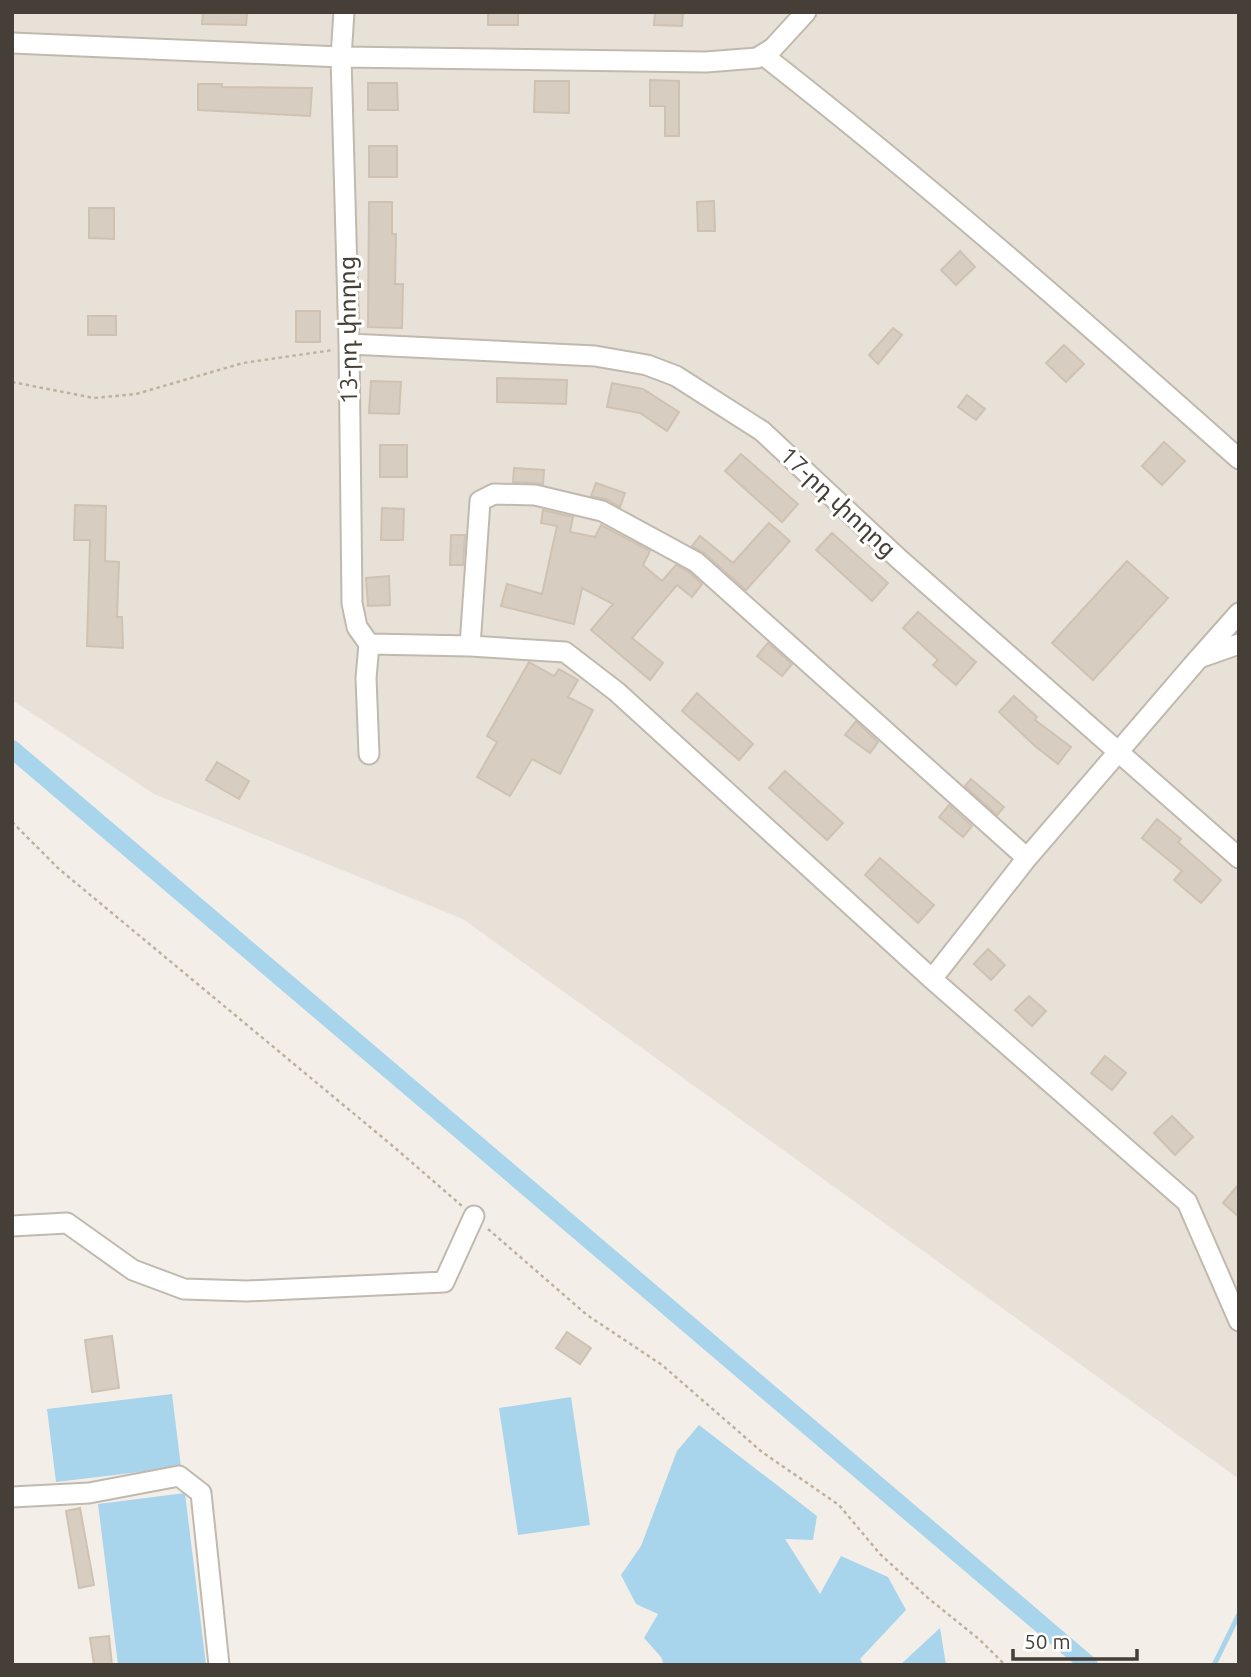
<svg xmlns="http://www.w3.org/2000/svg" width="1251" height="1677" font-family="Ubuntu,'Noto Sans Armenian',sans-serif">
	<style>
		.residential { fill: #e7e1d7 }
		.water { fill: #a8d4ec }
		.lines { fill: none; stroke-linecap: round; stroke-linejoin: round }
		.stream { stroke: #a8d4ec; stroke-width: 5 }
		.canal { stroke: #a8d4ec; stroke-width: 18 }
		.building { fill: #d7cdc1; stroke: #cfc2b2; stroke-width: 2 }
		.minor-casing { stroke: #c1b9ae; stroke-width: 23 }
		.path { stroke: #bfb19d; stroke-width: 2.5; stroke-dasharray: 3.5 3.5; stroke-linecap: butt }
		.minor { stroke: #fff; stroke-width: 19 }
		.labels { text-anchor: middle; stroke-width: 6; stroke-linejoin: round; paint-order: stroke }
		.street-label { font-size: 24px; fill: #463f37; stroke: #fff }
	</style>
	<rect width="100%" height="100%" fill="#f3efe8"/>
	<path class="residential" d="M12,12H1239V1479L463,919L154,794L12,700Z"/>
	<path class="water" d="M172,1394L181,1467L56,1482L47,1409Z
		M571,1397L590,1525L518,1535L499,1408Z
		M699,1425L817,1516L813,1540L785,1539L820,1594L841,1556L888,1577L906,1610L860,1659L864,1665H664L661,1657L644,1638L658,1614L636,1604L621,1575L641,1546L677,1451Z
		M185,1493L206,1665H118L98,1504Z
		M940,1628L946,1665H900Z"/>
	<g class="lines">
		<path class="stream" d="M1214,1665L1239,1614"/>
		<path class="canal" d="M12,749L1089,1665"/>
	</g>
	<path class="building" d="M203,12H247L246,25L202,24Z
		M488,12H518V25H488Z
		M655,12H683L682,26L654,25Z
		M650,80L679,81V136H665V106H650Z
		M535,81H569V113L534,112Z
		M368,83H397L398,110H368Z
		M198,84H222V87L312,88L310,116L198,110Z
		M369,146H397V177H369Z
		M714,201L715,231H698L697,202Z
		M369,202H392V234H396L395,284H403L402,328L368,327Z
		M89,208H114V239L89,238Z
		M960,251L975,267L956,285L941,270Z
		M296,311H320V342H296Z
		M88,316H116V335H88Z
		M893,328L902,335L878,364L869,355Z
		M1064,345L1084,364L1066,382L1046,363Z
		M497,378L567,380L566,404L497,402Z
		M371,381L401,382L399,414L369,413Z
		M612,383L643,389L679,412L667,431L640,413L607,407Z
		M967,395L985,409L976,420L958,407Z
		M1164,442L1185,461L1162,485L1142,466Z
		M380,445H407V477H380Z
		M741,454L798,504L782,522L725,471Z
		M514,468L544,470L543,484L513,482Z
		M596,483L625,493L620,507L608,500L591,496Z
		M75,505L106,506L105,561L119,562L117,617H122L123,648L87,646L90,540H74Z
		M382,508L404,509L403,540H381Z
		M543,510L573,517L570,532L595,537L601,525L650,551L643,565L662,581L676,565L689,572L702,584L692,597L677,585L632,638L663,663L650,680L591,630L613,604L582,588L574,624L501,606L507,584L542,594L557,526L541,523Z
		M769,523L790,541L746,590L704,553L692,546L700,536L733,563Z
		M832,533L888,583L872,601L816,550Z
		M451,535H465L463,565H450Z
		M1127,561L1168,598L1093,680L1052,643Z
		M389,576L390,605L368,606L366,578Z
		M918,612L976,662L956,685L933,665L938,660L903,628Z
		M768,643L792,664L782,676L757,656Z
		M529,662L554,676L559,669L578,680L568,697L593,710L560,774L532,759L510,796L477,777L497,742L487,736Z
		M697,693L753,744L739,760L682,711Z
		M1014,696L1037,717L1035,720L1071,747L1058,764L1035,746L999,712Z
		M856,721L878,742L870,753L845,735Z
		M217,762L249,781L239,799L206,780Z
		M785,771L843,823L827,840L769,788Z
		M971,779L1004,807L997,815L965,786Z
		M949,805L972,826L963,837L939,817Z
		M1157,819L1181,839L1178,842L1221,880L1201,903L1174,880L1182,871L1142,838Z
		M880,858L934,905L918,923L865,875Z
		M988,949L1005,965L991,980L974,964Z
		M1029,996L1046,1011L1032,1026L1015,1010Z
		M1105,1056L1126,1073L1112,1090L1091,1073Z
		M1172,1116L1193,1137L1175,1155L1154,1133Z
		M1239,1184V1217L1223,1203Z
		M567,1332L591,1348L580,1364L556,1348Z
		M112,1336L119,1388L92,1392L85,1340Z
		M80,1508L94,1585L79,1588L66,1511Z
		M109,1636L112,1665H94L90,1638Z"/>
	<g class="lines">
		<defs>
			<path id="minor" d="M344,12L341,57L349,344L352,603L357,627L369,644
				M12,43L341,57L706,62L757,58L773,48L806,12
				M763,55C927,183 1084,321 1239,459
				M349,344L595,356L647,365L676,376L762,431L899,559L1239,858
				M369,644L470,646L565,652L617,692L932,979L1187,1202L1239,1321
				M470,646L480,501L494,494L535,495L602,511L696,562L1027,858
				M1200,657L1239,613
				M369,754L366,678L369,644
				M932,979L1027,858L1199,658L1239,644
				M12,1226L67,1223L133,1270L184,1289L247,1291L444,1282L474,1216
				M12,1497L89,1493L179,1476L201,1493L219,1665"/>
		</defs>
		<use href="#minor" class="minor-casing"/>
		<path class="path" d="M12,382L94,398L136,394L243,363L333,350
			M12,822L59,869L394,1147L462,1206
			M488,1229L587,1315L662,1365L762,1452L839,1505L880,1554L928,1598L980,1640L1005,1665"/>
		<use href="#minor" class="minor"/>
	</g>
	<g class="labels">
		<g class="street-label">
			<text transform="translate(348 330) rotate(-91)" y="8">13-րդ փողոց</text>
			<text transform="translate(838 502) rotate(43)" y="8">17-րդ փողոց</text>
		</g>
	</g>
	<rect width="1251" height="1677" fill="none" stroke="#463f37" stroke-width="28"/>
	<path d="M1013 1649v10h124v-10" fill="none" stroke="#463f37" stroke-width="3.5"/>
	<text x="1024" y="1649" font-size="21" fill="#463f37" stroke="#ffffff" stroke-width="5" paint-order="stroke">50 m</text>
</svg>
